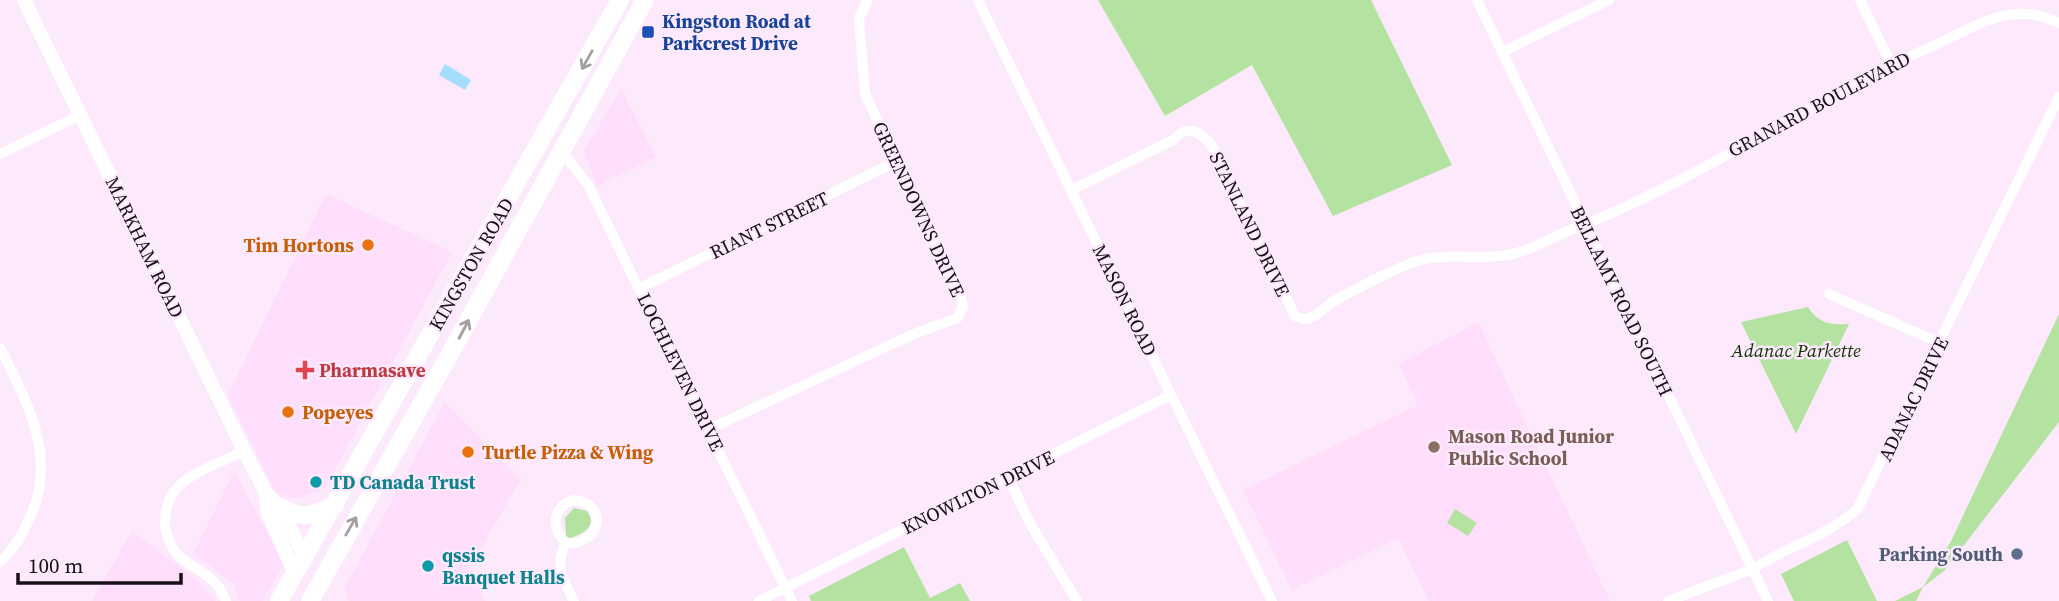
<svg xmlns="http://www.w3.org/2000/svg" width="2059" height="601" font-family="'Source Serif 4',serif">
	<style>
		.built { fill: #fedefb }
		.green { fill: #b4e3a1 }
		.water { fill: #a3defc }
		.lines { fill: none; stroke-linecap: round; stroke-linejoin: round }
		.minor { stroke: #fff; stroke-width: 10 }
		.tertiary { stroke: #fff; stroke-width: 14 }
		.primary { stroke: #fff; stroke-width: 18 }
		.oneway { stroke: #a39fa3 }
		.transit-dot { fill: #1a4fb4; stroke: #fde9fc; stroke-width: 2.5 }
		.food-dot { fill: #e8710a; stroke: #fde9fc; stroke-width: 2.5 }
		.health-dot { fill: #e0444e; stroke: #fde9fc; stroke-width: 2.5 }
		.education-dot { fill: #8d6e63; stroke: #fde9fc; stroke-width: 2.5 }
		.culture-dot { fill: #0f9aa8; stroke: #fde9fc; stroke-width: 2.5 }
		.service-dot { fill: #5c6f8a; stroke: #fde9fc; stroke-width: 2.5 }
		.labels { text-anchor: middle; stroke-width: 5; stroke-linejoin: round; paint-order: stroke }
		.transit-label { font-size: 19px; font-weight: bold; fill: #164399; stroke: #fde9fc; text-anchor: start }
		.street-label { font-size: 19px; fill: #181018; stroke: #fde9fc }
		.food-label { font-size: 19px; font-weight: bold; fill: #c56008; stroke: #fde9fc; text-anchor: start }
		.park-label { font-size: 19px; font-style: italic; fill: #103400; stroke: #fde9fc }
		.health-label { font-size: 19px; font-weight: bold; fill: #be3a42; stroke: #fde9fc; text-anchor: start }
		.education-label { font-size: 19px; font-weight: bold; fill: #785e54; stroke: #fde9fc; text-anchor: start }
		.culture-label { font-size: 19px; font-weight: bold; fill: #0d838f; stroke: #fde9fc; text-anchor: start }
		.service-label { font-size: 19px; font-weight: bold; fill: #4e5e75; stroke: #fde9fc; text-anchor: end }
	</style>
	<rect width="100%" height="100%" fill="#fde9fc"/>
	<path class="built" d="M621,89L656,157L597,186L584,151Z
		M326,194L452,252L325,488L298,499L276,493L228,395Z
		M1478,322L1610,601H1429L1398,538L1292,590L1243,490L1418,405L1399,364Z
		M445,402L521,480L469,568L485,601H349L344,589Z
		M234,471L284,564L263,601H240L233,583L193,554Z
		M132,531L203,585L215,601H92Z"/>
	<path class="green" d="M1098,0H1371L1452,165L1333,216L1252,65L1165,116Z
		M1808,307C1819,324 1831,325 1849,324L1796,434L1741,322Z
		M2059,314V422L1944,571L1923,587L1916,601H1895L1923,587L1950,543Z
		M574,508L587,511C598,527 582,534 569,539L566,536L565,518Z
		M1455,509L1477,523L1468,536L1447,523Z
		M1847,540L1877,601H1794L1781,574Z
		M904,547L930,598L960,583L970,601H811L809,596Z"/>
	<path class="water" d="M445,64L471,80L465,90L439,75Z"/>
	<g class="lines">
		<path class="minor" d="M978,0L1272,601
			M1477,0L1768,601
			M1860,0L1891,64
			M1502,52L1609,0
			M561,150L588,185L792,601
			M0,154L80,115
			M1072,190L1173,140C1188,124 1197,130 1211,144L1295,316C1300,318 1305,320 1310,318C1320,315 1327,304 1336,300C1360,287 1387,272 1412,263C1447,249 1487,264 1523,251C1538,246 1551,238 1566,232C1695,183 1809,101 1935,45C1979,25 2011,0 2059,23
			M640,288L897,161
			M1829,294L1940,343
			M0,348C27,401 58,458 30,517C23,534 13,550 0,562
			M709,429L914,334L957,318L963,307L960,294L865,94L859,18L868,0
			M1008,477L1031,525L1077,601
			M573,500C608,502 603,545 566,543C551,529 552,507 573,500Z
			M566,543C554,565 563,580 574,601
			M226,601C216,576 204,575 184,560C173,553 165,535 165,522C165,475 211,470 244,450
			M759,601L1171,395
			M1668,601L1753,569C1787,546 1828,537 1858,508L2059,97"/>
		<path class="tertiary" d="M24,0L244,450L266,493L280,507L305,559
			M266,493L267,511L295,574"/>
		<path class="primary" d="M280,507C305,521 311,515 335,505
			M279,601L620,0
			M310,601L451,352L645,0"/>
	</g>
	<defs><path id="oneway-shaft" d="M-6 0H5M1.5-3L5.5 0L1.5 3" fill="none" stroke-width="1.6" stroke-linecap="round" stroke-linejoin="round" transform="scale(1.75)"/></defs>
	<g class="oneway">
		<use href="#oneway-shaft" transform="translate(587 60) rotate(119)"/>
		<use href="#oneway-shaft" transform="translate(464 329) rotate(-62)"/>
		<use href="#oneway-shaft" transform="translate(351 526) rotate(-60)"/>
	</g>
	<rect class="transit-dot" x="641" y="25" width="14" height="14" rx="3.5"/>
	<g class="food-dot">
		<circle cx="368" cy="245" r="7"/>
		<circle cx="288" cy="412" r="7"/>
		<circle cx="468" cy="452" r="7"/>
	</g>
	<path class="health-dot" d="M301.5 359.5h7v7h7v7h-7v7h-7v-7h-7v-7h7z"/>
	<circle class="education-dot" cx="1434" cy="447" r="7"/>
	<g class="culture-dot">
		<circle cx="316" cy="482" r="7"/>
		<circle cx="428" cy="566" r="7"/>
	</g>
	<circle class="service-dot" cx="2017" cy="554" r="7"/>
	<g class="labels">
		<g class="transit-label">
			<text x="662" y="28">Kingston Road at<tspan x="662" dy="22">Parkcrest Drive</tspan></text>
		</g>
		<g class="street-label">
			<text transform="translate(1819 104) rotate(-28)" y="7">GRANARD BOULEVARD</text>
			<text transform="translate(919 209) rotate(65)" y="7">GREENDOWNS DRIVE</text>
			<text transform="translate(1250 224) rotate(64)" y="7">STANLAND DRIVE</text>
			<text transform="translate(769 225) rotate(-26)" y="7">RIANT STREET</text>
			<text transform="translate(145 247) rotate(64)" y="7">MARKHAM ROAD</text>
			<text transform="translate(471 264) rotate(-60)" y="7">KINGSTON ROAD</text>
			<text transform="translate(1125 300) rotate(64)" y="7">MASON ROAD</text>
			<text transform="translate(1622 301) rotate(64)" y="7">BELLAMY ROAD SOUTH</text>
			<text transform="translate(681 372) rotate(64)" y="7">LOCHLEVEN DRIVE</text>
			<text transform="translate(1913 399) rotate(-64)" y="7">ADANAC DRIVE</text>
			<text transform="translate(978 492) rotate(-26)" y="7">KNOWLTON DRIVE</text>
		</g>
		<g class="food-label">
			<text x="354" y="252" text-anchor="end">Tim Hortons</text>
			<text x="302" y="419">Popeyes</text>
			<text x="482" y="459">Turtle Pizza &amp; Wing</text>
		</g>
		<g class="park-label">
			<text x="1796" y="357">Adanac Parkette</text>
		</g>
		<g class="health-label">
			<text x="319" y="377">Pharmasave</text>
		</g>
		<g class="education-label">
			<text x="1448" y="443">Mason Road Junior<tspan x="1448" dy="22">Public School</tspan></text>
		</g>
		<g class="culture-label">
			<text x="330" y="489">TD Canada Trust</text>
			<text x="442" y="562">qssis<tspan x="442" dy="22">Banquet Halls</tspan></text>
		</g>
		<g class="service-label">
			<text x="2003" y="561">Parking South</text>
		</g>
	</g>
	<path d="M18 573v10h163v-10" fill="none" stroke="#181018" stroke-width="3.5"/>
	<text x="28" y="573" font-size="21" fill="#181018" stroke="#fde9fc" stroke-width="5" paint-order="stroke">100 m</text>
</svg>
